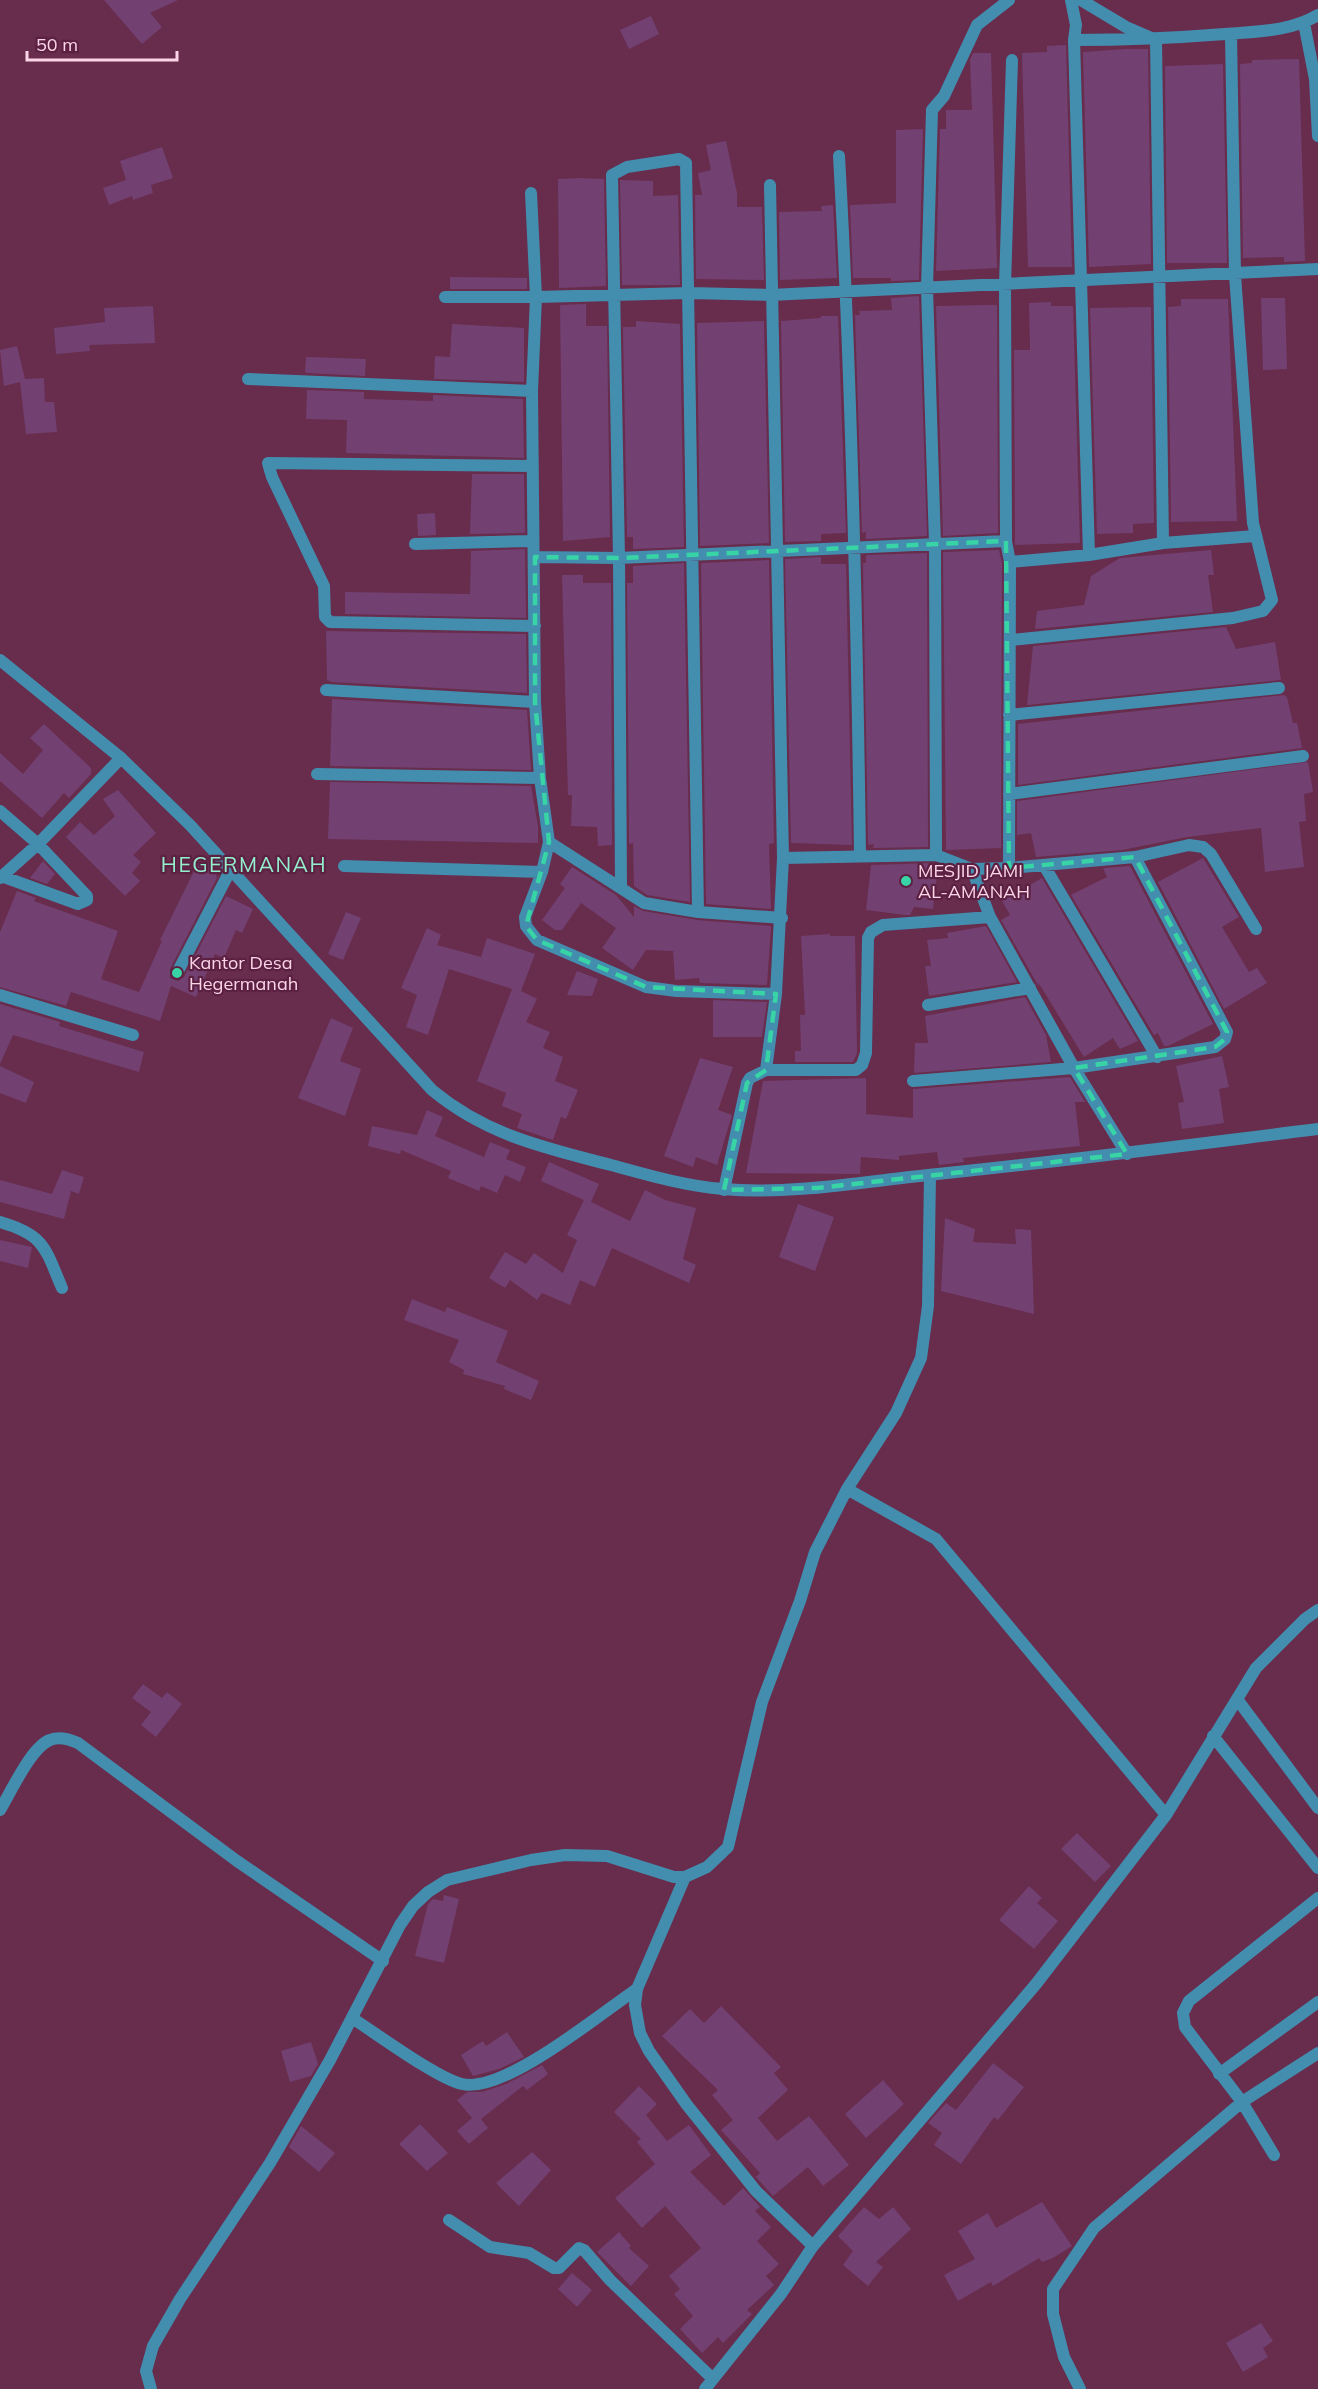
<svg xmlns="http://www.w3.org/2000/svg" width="1318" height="2389" font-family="Mulish,sans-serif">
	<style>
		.building { fill: #724171 }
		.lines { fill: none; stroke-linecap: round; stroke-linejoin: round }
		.minor { stroke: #438eae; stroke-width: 12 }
		.tertiary { stroke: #438eae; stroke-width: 12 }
		.marked { fill: none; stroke: #38d4a6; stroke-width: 4.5; stroke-dasharray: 12 8; stroke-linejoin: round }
		.poi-dot { fill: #38d4a6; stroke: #5c2142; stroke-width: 2 }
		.labels { text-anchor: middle; stroke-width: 4.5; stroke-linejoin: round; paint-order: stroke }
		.poi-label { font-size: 18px; fill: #fbd5e7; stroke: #5c2142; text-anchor: start }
		.quarter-label { font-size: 21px; letter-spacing: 1.5px; fill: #94efcd; stroke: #5c2142 }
	</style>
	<rect width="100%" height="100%" fill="#682c4d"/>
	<path class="building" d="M104,0H178L150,13L162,27L142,44Z
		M651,16L659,34L629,49L620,30Z
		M1066,45L1072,267H1028L1022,53L1047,52V46Z
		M1125,49H1148L1151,264L1089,267L1083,52Z
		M973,53H991L997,268L936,271L940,129H946V110H972L970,60Z
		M1299,59L1305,261L1284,262V257L1243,258L1240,64L1252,63V60Z
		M1223,64L1227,263H1167L1165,66Z
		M923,129L919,280L891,281V278H853L850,205L896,203V130Z
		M726,141L737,193V207H762L764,280L696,279L695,195H702L698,173L711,170L706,145Z
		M162,147L173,178L151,185L153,193L133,200L132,196L109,205L103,188L126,180L120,161Z
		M579,178L604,179L606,286L559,288L558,179Z
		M620,180L653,181V196L678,195L680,285H622Z
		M833,205L837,278L780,280L779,212L822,211L821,206Z
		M450,277L527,278V289H450Z
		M919,296L927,536L866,539V532L862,533L855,315H860L859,311L892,310L891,298Z
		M1261,298H1285L1287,369L1263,370Z
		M1181,299H1228L1237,521L1171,522L1168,307L1181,306Z
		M1051,302V306H1073L1080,543L1015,545L1014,350H1030L1029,303Z
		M586,304V326H607L610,537L563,541L560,305Z
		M986,305H997L998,533L943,536L936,306Z
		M153,306L155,343L89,345L90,351L56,354L54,328L105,322L104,308Z
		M1151,307L1154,523L1133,524V533L1097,534L1090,308Z
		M821,316H838L846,533L821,534V541L785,542L781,321L821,318Z
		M636,321L680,324L684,547L633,549V537H627L623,327H636Z
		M764,321L769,543L700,546L697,323Z
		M452,324L524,328V382L434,379L435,356L450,357Z
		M17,346L25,379L44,378L45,402H54L57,432L26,434L20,382L4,386L0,350Z
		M306,357L366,359L365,376L307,373L305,372Z
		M307,390L364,392V399L433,401V395L523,399L524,458L346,453L347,420L306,419Z
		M472,474H524L525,533L470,534Z
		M435,513L436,535L418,536L417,514Z
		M525,549L526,618L345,614V592L470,594L471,551Z
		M999,550L1002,563L1001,848L946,850L943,552Z
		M1211,550L1214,575H1208L1213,612L1035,629L1037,611L1084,605L1091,576L1120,558Z
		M927,553L928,847L873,848L874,844L868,845L863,563H866V555Z
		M821,557V564H846L852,845L791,843L785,559Z
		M769,560L774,843L769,844L771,909L706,904L701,563Z
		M684,563L690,902L647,895L634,886L633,843L629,844L627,583H633V566Z
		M562,575H583V583H611L612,845L598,846L597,827L571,826L572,795H568Z
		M1226,627L1236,649L1275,642L1281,680L1027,705L1033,646Z
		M326,631L526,634L527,693L332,682L327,680Z
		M1284,695L1287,697L1293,723H1297L1302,748L1018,785V724Z
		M332,699L527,710L531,770L330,766Z
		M44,724L91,768V774L69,798L64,793L42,818L0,781V753L23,774L43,750L30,738Z
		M1308,762L1313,792L1304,794L1306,821L1299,822L1304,867L1265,872L1261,828L1187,837L1122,850L1036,857L1031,833L1017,835V801Z
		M330,782L531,786L538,826V843L328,839Z
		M118,790L156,833L133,855L141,862L132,873L140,881L125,896L66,837L80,822L94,835L115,816L103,799Z
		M1203,858L1239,917L1222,927L1249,972L1257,968L1267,983L1224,1009L1158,882Z
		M43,861L55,874L47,884L30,878Z
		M212,862L217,878L170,969V978L178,981L184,977L226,896L253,909L242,933L236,930L224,958L215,954L196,997L171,986L160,1021L71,992L66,1006L0,987V932L17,891L36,898L34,901L118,931L101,979L139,992L162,941L160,940L197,865Z
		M935,863L938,865L933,909L914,907L910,915H905L866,910L871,865Z
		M1130,866L1213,1024L1168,1046H1164L1158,1033L1154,1035L1071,895L1107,877L1103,868Z
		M572,867L616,895L634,917V906L643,911L697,920L771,926L767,985L700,983L699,978L675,980L673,951L646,950L633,970L602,948L616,928L581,903L562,930H555L542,920L565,888L560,884Z
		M1042,878L1138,1041L1120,1049L1113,1038L1084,1057L1038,982L1039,987L1001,920L1010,915L1002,901Z
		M346,912L361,918L343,960L328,954Z
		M986,926L1017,982L929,996L925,966H931L927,940L948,938L947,933Z
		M427,928L441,935L437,945L481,957L487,938L535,954L521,991L537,999L526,1022L550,1032L543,1048L563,1057L555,1081L578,1090L566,1119L561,1117L553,1140L517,1128L522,1114L502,1106L506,1093L477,1081L512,989L449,969L428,1035L406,1027L417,995L401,988Z
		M830,934V936H855L857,1053L853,1062H795V1051H801L800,1015H805L801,936Z
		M577,971L598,979L592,996L567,995Z
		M1025,997L1046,1035L1051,1062L914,1073L915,1043H928L925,1016Z
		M713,1000L767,1002L762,1037H713Z
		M0,1004L60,1022L59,1026L144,1052L139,1072L13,1035L0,1064Z
		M331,1018L353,1028L340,1061L361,1069L345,1116L298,1098Z
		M1222,1056L1229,1087L1219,1089L1224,1123L1182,1129L1178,1103L1184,1102L1176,1066Z
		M700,1058L733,1067L718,1110L732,1115L717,1165L696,1157L693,1167L664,1156Z
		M0,1066L34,1082L26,1103L0,1093Z
		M1070,1077L1085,1102H1075L1080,1146L963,1158L964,1162L939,1165L937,1152L899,1156V1160L861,1157L860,1174L746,1173L763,1081L866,1078V1114L913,1118V1089Z
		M427,1110L443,1117L435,1136L484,1157L490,1142L510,1150L506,1159L526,1167L520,1182L505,1175L497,1193L481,1186L479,1191L448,1178L451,1171L401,1150L400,1154L368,1146L372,1126L417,1135Z
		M549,1162L599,1184L591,1202L630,1221L645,1190L665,1200L696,1208L683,1259L696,1265L689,1283L612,1248L595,1287L580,1280L570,1305L542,1293L537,1300L510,1280L505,1288L489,1278L505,1252L526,1264L534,1253L563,1273L577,1240L567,1235L584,1200L541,1181Z
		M62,1170L84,1177L79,1194L71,1191L64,1219L0,1202V1180L52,1194Z
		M798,1204L834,1217L815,1271L779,1257Z
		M945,1218L975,1229L973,1242L1016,1244L1015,1229L1031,1230L1034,1314L941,1291Z
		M0,1240L32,1247L28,1268L0,1261Z
		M412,1299L445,1312L447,1307L508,1331L496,1362L539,1381L531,1400L504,1389L505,1386L463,1374L464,1370L449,1362L459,1340L404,1320Z
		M143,1684L162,1698L167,1692L182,1704L156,1737L141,1725L151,1712L132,1698Z
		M1077,1833L1111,1866L1095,1882L1061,1849Z
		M1029,1886L1042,1898L1037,1903L1058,1921L1034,1949L999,1920Z
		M444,1895L459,1899L444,1963L415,1956L428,1904L433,1899L443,1901Z
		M721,2006L781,2067L774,2073L788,2090L758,2118L777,2141L809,2116L849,2165L823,2186L808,2167L773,2196L756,2177L760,2173L721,2130L733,2120L712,2095L718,2090L662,2036L690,2009L704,2023Z
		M507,2032L524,2057L499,2069L473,2076L461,2055L483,2041L486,2046Z
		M311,2042L318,2064L311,2076L290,2082L281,2051Z
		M993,2063L1024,2087L998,2120L994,2117L961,2164L934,2145L942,2133L928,2123L946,2103L956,2110Z
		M542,2065L548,2074L527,2090L523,2086L481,2119L488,2128L469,2144L457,2131L472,2118L457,2100L467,2092H482L506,2084Z
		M883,2080L904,2104L866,2138L845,2114Z
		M639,2086L657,2104L646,2115L667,2141L689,2125L711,2155L690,2172L724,2206L743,2188L760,2207L755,2211L771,2227L757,2241L779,2264L766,2276L774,2285L747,2310L752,2314L723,2343L718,2337L702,2353L680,2329L693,2316L674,2294L680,2289L669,2276L701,2248L665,2206L642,2228L615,2198L655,2164L637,2142L641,2139L614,2112Z
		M420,2124L448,2153L427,2171L399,2144Z
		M301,2126L335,2153L319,2172L289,2147Z
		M532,2152L551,2170L519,2206L496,2183Z
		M1042,2202L1072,2246L1053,2258L1042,2262L1039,2258L993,2286L991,2282L958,2301L944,2275L975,2259L958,2231L988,2213L996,2228Z
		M864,2207L879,2219L893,2207L911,2229L876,2262L883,2267L868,2286L843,2265L853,2251L838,2236Z
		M619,2232L631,2246L629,2248L649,2266L631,2286L597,2252Z
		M572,2273L592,2290L577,2307L558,2289Z
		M1261,2323L1273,2341L1263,2348L1268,2357L1243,2372L1226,2343Z"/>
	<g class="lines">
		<path class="minor" d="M1071,0L1076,25L1074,40L1089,555
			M1081,0L1126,27L1156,40L1163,543
			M1304,23L1315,79L1318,136
			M1074,40C1125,40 1174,38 1225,34C1258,31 1289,32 1318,15
			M839,156C852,389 857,622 860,855
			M770,185L783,858L776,994L676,991L646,987L537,940L526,926L525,917L542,872L549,842L540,778L535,702L532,391L536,297L689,293L770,295L1318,269
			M445,297H536L531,193
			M248,379L532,391
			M533,466L268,463L272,477L324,586L325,617L330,622L535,626
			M415,544L532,541
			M535,557L619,558L1006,541
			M1010,562L1089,555L1163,543L1255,536
			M1010,640L1233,618L1263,611L1272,600L1253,523L1235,275L1231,34
			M326,690L535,702
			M1009,715L1279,688
			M317,774L540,778
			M1009,794L1303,756
			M0,811L38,844L87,896V900L78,904L1,876
			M549,842L644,903L698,912L782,918
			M936,855L935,544L927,288L932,110L944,96L977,25L1009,0
			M783,858L936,855L972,869L1009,868L1010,562L1006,541L1005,285L1012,60
			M344,866L542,872
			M1045,867L1157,1057
			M1009,868L1135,857L1189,845L1203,847L1211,854L1256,929
			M972,869L990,917L1074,1068L1127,1154
			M0,878L38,844L121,758
			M621,888L619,558L612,175L627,167L679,159L686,163L698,912
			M177,973L231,869
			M0,995L133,1035
			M928,1005L1030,988
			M766,1070L776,994
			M913,1081L1074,1068L1215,1047L1225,1039L1227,1032L1135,857
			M930,1175L928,1306L921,1358L896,1413L847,1489L936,1539L1166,1815
			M724,1190L747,1083L750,1078L766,1070H856L862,1065L866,1053L868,938L871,932L883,925L990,917
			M0,1222C45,1235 45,1248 62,1288
			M1237,1699L1318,1808
			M1213,1736L1318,1868
			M0,1810C11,1792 31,1747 50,1740C59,1736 69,1739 78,1743L237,1861L383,1961
			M685,1877L637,1989L635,2005L640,2033L649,2051L687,2105L756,2191L813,2246
			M352,2018C377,2034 438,2079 462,2084C504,2094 601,2013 637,1989
			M1219,2074L1318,2002
			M1274,2155L1242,2102L1185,2027L1183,2013L1189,2001L1318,1898
			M449,2220L490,2247L529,2253L554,2268H559L579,2248L584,2250L610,2280L713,2379
			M151,2389L146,2371L153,2346L180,2299L270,2163L330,2060L400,1925L413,1906L428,1892L447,1880L531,1860L565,1855L607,1856L674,1877H685L707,1867L728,1847L762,1702L800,1601L815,1552L847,1489
			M705,2389L781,2294L813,2246L1036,1984L1166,1815L1256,1668L1305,1619L1318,1610
			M1080,2389L1064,2357L1053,2314V2289L1094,2228L1242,2102L1318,2053"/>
		<path class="tertiary" d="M0,660L121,758L190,825L432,1090C486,1135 545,1148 611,1165C648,1175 685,1186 723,1189C788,1195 862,1182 928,1175C1058,1162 1188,1145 1318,1129"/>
	</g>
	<path class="marked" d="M1006,541L1009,868L1135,857L1227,1032L1225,1039L1215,1047L1074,1068L1127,1154L817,1188L724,1190L747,1083L766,1070L776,994L646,987L537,940L526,926L549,842L535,702V557L619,558Z"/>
	<g class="poi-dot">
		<circle cx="906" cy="881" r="6"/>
		<circle cx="177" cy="973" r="6"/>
	</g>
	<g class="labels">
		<g class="poi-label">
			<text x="918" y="877">MESJID JAMI<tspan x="918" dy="21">AL-AMANAH</tspan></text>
			<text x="189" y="969">Kantor Desa<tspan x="189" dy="21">Hegermanah</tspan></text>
		</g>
		<g class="quarter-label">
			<text x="244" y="872">HEGERMANAH</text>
		</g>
	</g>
	<path d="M27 51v9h150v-9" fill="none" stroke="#fbd5e7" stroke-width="3"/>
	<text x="36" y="51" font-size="18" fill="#fbd5e7" stroke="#5c2142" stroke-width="4.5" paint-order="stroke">50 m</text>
</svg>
